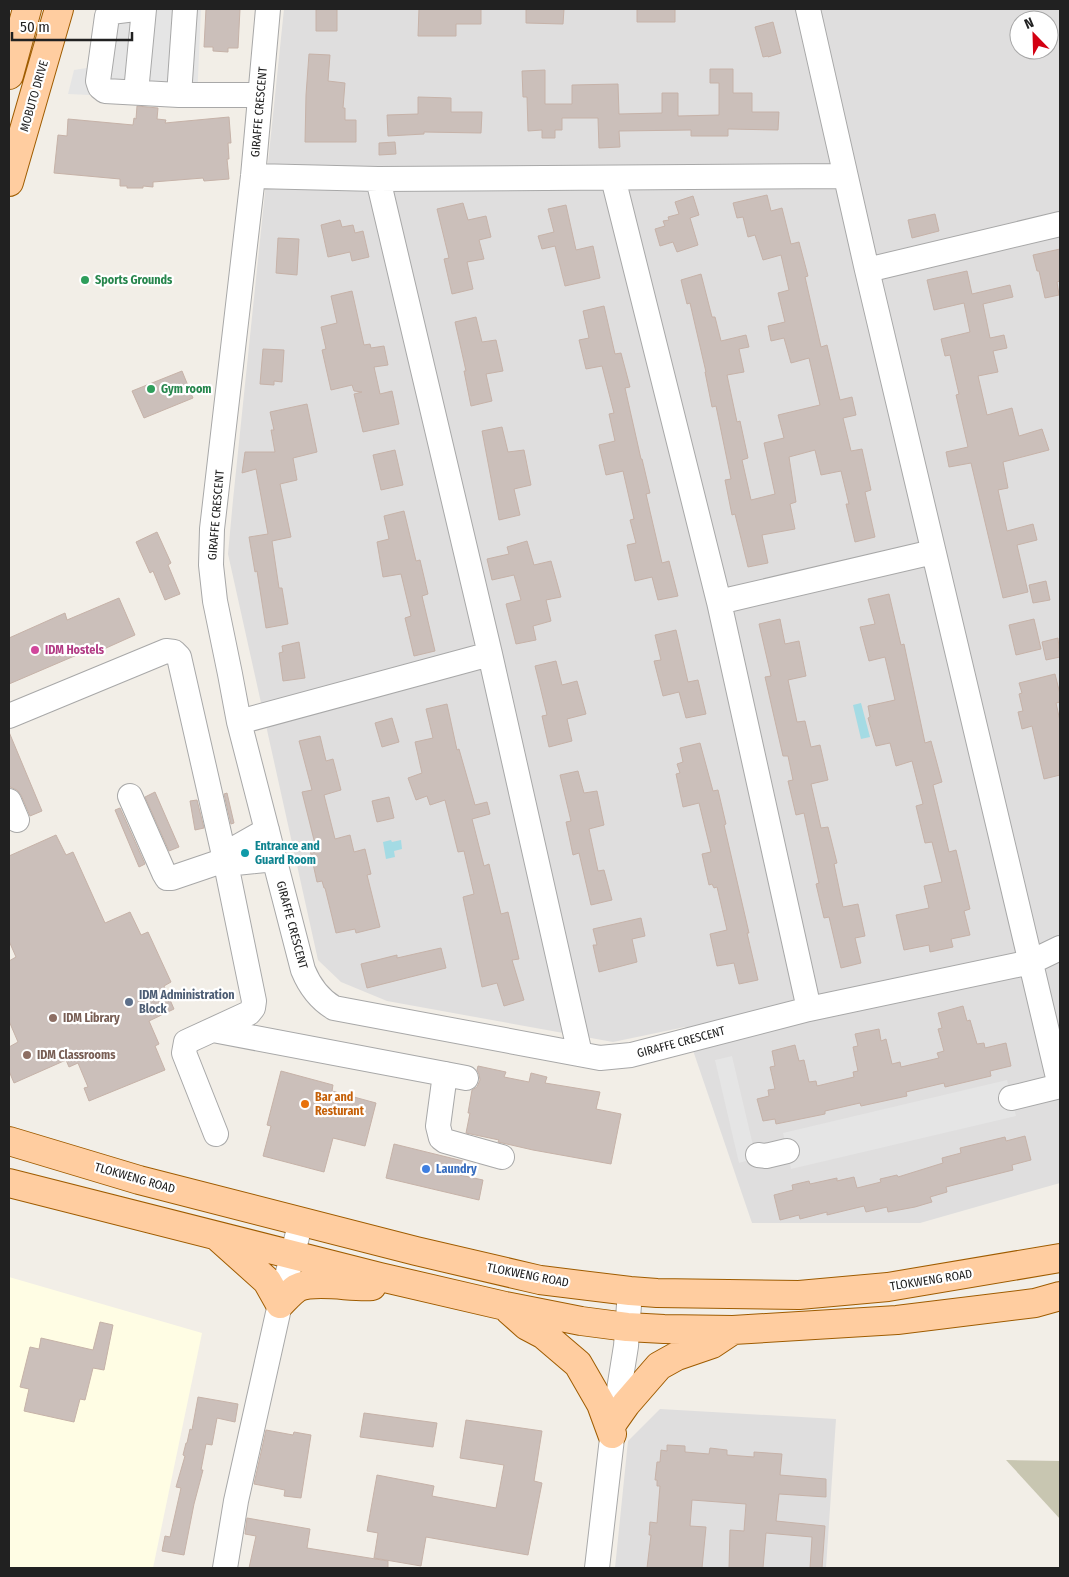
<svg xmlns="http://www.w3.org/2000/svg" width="1069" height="1577" font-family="'Fira Sans Condensed',sans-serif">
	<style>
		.residential { fill: #dfdede; fill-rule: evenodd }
		.education { fill: #fffde4 }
		.construction { fill: #c8c6b1 }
		.parking { fill: #e5e5e5 }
		.water { fill: #a4dbe4 }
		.building { fill: #cbbfba; stroke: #c6b2a8 }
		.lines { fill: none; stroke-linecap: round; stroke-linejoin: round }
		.minor-casing { stroke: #a8a8a8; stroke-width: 26 }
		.major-casing { stroke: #9f5c00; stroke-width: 30 }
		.minor { stroke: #fff; stroke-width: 24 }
		.major { stroke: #ffcda0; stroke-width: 28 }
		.leisure-dot { fill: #2e9e5b; stroke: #fff; stroke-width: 2 }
		.hotel-dot { fill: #d1479c; stroke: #fff; stroke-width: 2 }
		.culture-dot { fill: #0f9aa8; stroke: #fff; stroke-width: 2 }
		.service-dot { fill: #5c6f8a; stroke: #fff; stroke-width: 2 }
		.education-dot { fill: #8d6e63; stroke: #fff; stroke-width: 2 }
		.food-dot { fill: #e8710a; stroke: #fff; stroke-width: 2 }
		.shop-dot { fill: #3f7fe0; stroke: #fff; stroke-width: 2 }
		.labels { text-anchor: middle; stroke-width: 4.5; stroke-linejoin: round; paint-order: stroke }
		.street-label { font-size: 12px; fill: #212121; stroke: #fff }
		.leisure-label { font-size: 12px; font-weight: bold; fill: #27864d; stroke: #fff; text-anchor: start }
		.hotel-label { font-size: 12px; font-weight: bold; fill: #b23c85; stroke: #fff; text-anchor: start }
		.culture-label { font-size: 12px; font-weight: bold; fill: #0d838f; stroke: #fff; text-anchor: start }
		.service-label { font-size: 12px; font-weight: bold; fill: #4e5e75; stroke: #fff; text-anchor: start }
		.education-label { font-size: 12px; font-weight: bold; fill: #785e54; stroke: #fff; text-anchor: start }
		.food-label { font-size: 12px; font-weight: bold; fill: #c56008; stroke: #fff; text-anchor: start }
		.shop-label { font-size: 12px; font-weight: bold; fill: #366cbe; stroke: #fff; text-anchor: start }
	</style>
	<rect width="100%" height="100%" fill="#f2eee7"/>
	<path class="residential" d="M284,9H1060V1183L920,1223H752L685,1027L613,1042L387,1001L341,982L318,960L228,554L233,500ZM1019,20H1049V50H1019Z
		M660,1409L836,1419L826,1568H615L628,1441Z"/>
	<path class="education" d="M9,1277L202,1333L153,1568H9Z"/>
	<path class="construction" d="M1006,1460L1060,1461V1519Z"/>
	<path class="parking" d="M102,9H201L197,100L68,94L74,70L93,67Z
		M732,1056L756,1158L739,1163L715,1060Z
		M1007,1080L1016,1116L791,1169L783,1133Z"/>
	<path class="water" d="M861,703L870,737L861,739L853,705Z
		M391,840L392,842L401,840L402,849L394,851L395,857L386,859L383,842Z"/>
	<path class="building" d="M206,9H240L238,48H228V52L213,51V47H204Z
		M316,9H337V31H316Z
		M419,9H481V24H456V36H418Z
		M526,9H564L563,24L526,23Z
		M637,9H675V22H637Z
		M773,22L781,53L768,57V56L763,57L755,27Z
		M309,54L330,55L328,81L345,83L343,108H345V120H356V142H305L306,95Z
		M710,69H733V93H752V112H779L778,130L728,129V136H691V130L619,131L620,147L599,148L598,118H562V130H555V138H542V130L528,131L527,97H523L522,71L545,70V104H572V85L618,84L619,114L662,113V93H678V116L719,115V83H710Z
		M418,97L451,98V112H482L481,133L424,132V134L388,136L387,115L418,114Z
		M137,106L158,108L157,119L166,120L165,123L229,117L231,143H228L229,159H227L229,179L204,181L203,178L153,182V187L143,186V188H127V186H120V179L54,173L58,135L67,136L68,119L133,125L134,118L136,119Z
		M395,142L396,154L379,155V143Z
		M767,195L771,211L782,208L791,244L799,242L808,276L805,277L821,347L827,345L840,400L852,397L856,415L843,418L851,451L862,449L871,490L865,492L875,537L855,542L846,504H849L841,471L821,475L815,450L789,457L796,502L790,504L795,529L762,535L768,563L748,567L735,514L732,515L725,480L731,479L716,406L712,407L705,372H706L690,303L687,304L681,280L701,274L712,317H715L721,341L746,335L749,347L739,349L744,372L727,375L737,422L740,421L748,458L742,460L751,500L775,494L764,443L784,438L778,415L820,405L809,358L791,363L784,338L771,341L768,326L785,322L778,293L789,290L781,255L763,260L755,235L748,237L743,217L737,218L733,203Z
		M693,196L699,215L690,218L698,245L677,252L673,242L660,246L655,229L665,226L663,221L669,220L668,217L679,214L675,202Z
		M463,203L468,220L486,216L491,237L479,240L484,259L467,262L473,289L452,294L444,259L449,258L437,209Z
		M566,205L576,250L593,246L600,278L565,286L555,246L542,249L538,236L554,232L548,209Z
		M935,214L939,231L912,238L908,220Z
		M340,220L342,227L353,225L355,233L363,231L369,257L352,261L350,252L328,257L321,225Z
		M278,238L299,239L297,275L276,273Z
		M1060,249V281L1057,282L1059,295L1045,298L1039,271H1037L1033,255Z
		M967,271L972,294L1010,285L1013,297L983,304L990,338L1004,335L1007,348L993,351L998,372L978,376L987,415L1012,408L1019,436L1042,429L1049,450L1003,462L1008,488L998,490L1007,531L1033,524L1037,540L1017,545L1028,592L1003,598L971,463L949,467L946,452L968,447L956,395L959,394L950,355L945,356L941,339L970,332L964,303L934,310L927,280Z
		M352,291L364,345L370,344L371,348L384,346L388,365L374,367L380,394L392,391L399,424L363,432L354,394L362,392L354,391L352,385L331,390L322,350L326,349L321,327L337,323L331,296Z
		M604,306L615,354L621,353L630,387L625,388L641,459H642L650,493L646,494L662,563L669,561L678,596L658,600L652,577L635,581L627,545L636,543L630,520L634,519L623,471L606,475L599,445L615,441L609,414L614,413L602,366L586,369L579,340L589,338L583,311Z
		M476,317L482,342L496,340L503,371L486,374L492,401L471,406L464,371H466L455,322Z
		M263,349L284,350L282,382L274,381V385L260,384Z
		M182,371L193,398L144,418L132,391Z
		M307,404L317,452L293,458L297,480L280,484L291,537L272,541L279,588H282L288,624L266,628L257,571L255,572L249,537L268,534L256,469L242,473L245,452H275L271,430H274L270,412Z
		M502,427L508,452L524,450L531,485L514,489L520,515L499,520L482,431Z
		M395,450L403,485L381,490L373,455Z
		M404,511L416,561L420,560L428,594L422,596L435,651L414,656L405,618L411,616L401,574L383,577L377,542L389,539L384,516Z
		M157,532L171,563L168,565L180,594L165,600L153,571L150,573L136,542Z
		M527,541L534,565L551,561L561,597L546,600L551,621L533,626L536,640L516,644L506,604L521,600L514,575L492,580L487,559L509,554L507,547Z
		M1046,581L1050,600L1033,603L1029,585Z
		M889,594L901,645L904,644L925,743L931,741L942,782L933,785L949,852L956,850L970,909L964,911L970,935L951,939L953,947L930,952L929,945L904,950L896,915L929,908L924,886L942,882L932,842L925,843L916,806L923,804L912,761L896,766L890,743L876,746L868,718L870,717L868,706L895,700L885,657L869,661L860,627L875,624L868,599Z
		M119,598L135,635L95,653L93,648L9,684V638L65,613L67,620Z
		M780,619L785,644L799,641L806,676L788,680L797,722L805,721L811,747L820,745L828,780L811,784L821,828L828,827L837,863L834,864L843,907L858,904L865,936L855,938L861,963L841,968L829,917L824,918L816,884L819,883L804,813L796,815L788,781L793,780L788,756H783L765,677L771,676L759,624Z
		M1034,619L1041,649L1016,655L1009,625Z
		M676,630L688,682L698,680L706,714L686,718L679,692L663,696L654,661L661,660L655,635Z
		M1058,638L1060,657L1046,660L1042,642Z
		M299,642L305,678L283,681L279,653L283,652L282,646Z
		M556,661L562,685L577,681L586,714L567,719L572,741L549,747L542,716L547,715L535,666Z
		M1055,674L1060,694V702L1056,703L1060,721V775L1044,779L1032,726L1022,729L1018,712L1023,711L1019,694L1022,693L1019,683Z
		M447,704L457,750L459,749L475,805L487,802L490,814L472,819L484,866L489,864L501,914L508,912L519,959L512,960L524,1000L504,1006L497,983L482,987L463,897L474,894L464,851L458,852L445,800L430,805L427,796L416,800L408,778L422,773L415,742L433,738L426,709Z
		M392,718L399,742L382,747L375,723Z
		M9,732L42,811L30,816L21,795L17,790L10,787L9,785Z
		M320,736L326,761L333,759L341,790L324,795L335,839L350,835L354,852L365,849L371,874L367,875L380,927L356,933L355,929L336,933L325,888H324L322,881L317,882L310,850L315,849L314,844H315L302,792L312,790L299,741Z
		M700,743L713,791L718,790L726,824L724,825L749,933H747L758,980L739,984L734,963L717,966L710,934L727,930L717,887L714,888L712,884L709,885L702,854L711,852L699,803L683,807L676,774L680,773L677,764L683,762L680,748Z
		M578,771L584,793L597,791L604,825L589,829L598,871L604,870L612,900L591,905L579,853L573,855L566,822L571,821L560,775Z
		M155,792L179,847L169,851L145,797Z
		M227,793L234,823L231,824L224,794Z
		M389,797L394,818L377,822L372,801Z
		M197,800L204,828L195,830L190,801Z
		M120,808L145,864L139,867L115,810Z
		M56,835L66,855L73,852L105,923L130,912L141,935L148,932L171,982L164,986L174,1009L149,1021L159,1044L155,1046L165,1070L89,1101L84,1088L88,1087L78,1063L69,1067L66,1060L14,1083L9,1071V1047L18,1042L9,1021V961L16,957L9,941V856Z
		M641,918L645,936L632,939L637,962L599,972L593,945H597L593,929Z
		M441,948L446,968L367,988L361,964L397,955V958Z
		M963,1006L967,1021L970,1020L977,1044L984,1043L985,1048L1006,1043L1011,1066L990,1071L991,1076L945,1087L944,1083L906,1092L907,1096L861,1106L860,1103L825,1111V1114L776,1124L775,1119L763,1121L757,1099L769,1096L768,1090L775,1089L770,1067L775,1066L772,1051L795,1045L799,1061L804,1060L809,1082L816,1081L817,1086L854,1077L853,1072L858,1071L853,1047L858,1046L855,1034L879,1029L881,1041L886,1039L892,1064L900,1062L901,1067L939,1058L937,1053L944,1051L938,1029L942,1028L938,1013Z
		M478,1066L506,1072L504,1077L529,1082L531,1073L547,1077L545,1083L600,1092L596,1109L621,1114L611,1164L533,1150L498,1142L499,1140L466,1133L470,1113H468L472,1090L477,1087L480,1080L479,1074L477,1070Z
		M281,1071L333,1085L332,1091L376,1103L365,1146L333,1138L324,1172L263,1156L271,1126L267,1125Z
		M1025,1136L1031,1160L1012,1165L1013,1170L946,1187L947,1192L930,1197L932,1202L915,1207L888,1212L887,1207L866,1212L864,1206L827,1215V1212L800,1219L799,1215L780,1220L774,1195L793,1190L792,1185L809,1181L810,1184L837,1178V1181L854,1177L857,1188L881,1182L880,1179L897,1175L898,1177L943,1163L942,1158L961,1153L960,1148L1005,1137L1006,1141Z
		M394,1144L463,1161L460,1175L483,1180L479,1200L386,1178Z
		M100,1322L113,1325L104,1370L93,1368L85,1400L80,1399L74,1422L24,1411L29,1389L20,1387L30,1347L39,1349L41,1338L93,1350Z
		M198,1397L238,1404L235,1422L217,1418L212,1445L206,1444L201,1470H203L194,1504L184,1555L162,1551L165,1536L170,1537L181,1488L176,1487L185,1456L183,1455L186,1443H187L190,1429L192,1430Z
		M364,1413L437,1423L433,1447L360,1437Z
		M466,1420L542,1431L534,1481L542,1483L528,1555L426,1537L421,1566L374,1558L378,1533L367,1531L377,1475L434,1486L432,1496L496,1508L504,1465L460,1458Z
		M266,1430L293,1435L294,1432L311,1435L301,1498L284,1496L285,1490L254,1484Z
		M667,1445L685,1446V1452L709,1454L710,1448L727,1450V1455L754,1457V1452L782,1454L780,1475L826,1479V1497L779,1494L776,1521L825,1526L822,1568H810L812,1537L766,1533L763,1568H729L730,1530L744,1531L746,1504L692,1500L690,1526L706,1527L702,1568H647L651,1535H649L650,1522L657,1523L660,1486H657V1480H655L657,1462H660L661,1450L667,1451Z
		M247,1518L310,1529L307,1548L388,1561V1568H249L256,1536L245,1534Z"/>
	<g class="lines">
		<defs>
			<path id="minor" d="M135,9L111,12L107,16L98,81L100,87L105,91L179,95
				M185,9L179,95H260
				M268,9L253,176L212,529L211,565L215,601L230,674L239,722L303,970C310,987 319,999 334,1008L600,1058L631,1055L809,1009L1031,962L1060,948
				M808,9L867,270L1060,1086
				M136,92L144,9
				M253,176L378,179L845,176
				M613,178L719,602L809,1009
				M378,179L490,654L580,1054
				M867,270L1060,224
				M719,602L933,552
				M9,716L166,651L174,652L179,657L226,864L254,1001L253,1008L249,1013L186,1042L184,1053L216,1134
				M239,722L490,654
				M130,796L164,873L167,878H172L225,860
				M9,801L17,820
				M223,855L267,830
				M226,864L275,859
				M213,1030L466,1078
				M445,1074L438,1126L441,1138L445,1141L502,1157
				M1011,1098L1060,1086
				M758,1155L766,1156L787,1151
				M225,1568L236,1501L280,1304L301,1221
				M597,1568L614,1421L626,1346L630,1291"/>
			<path id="major" d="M9,75L27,9
				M9,182L59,9
				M9,1141L139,1180L416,1251L540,1280L630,1291L657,1293L799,1295L888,1287L1060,1258
				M9,1183L380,1277L505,1306L581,1321L627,1327L664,1329L733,1330L897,1320L1035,1303L1060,1296
				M218,1237L267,1281L280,1304C285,1299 291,1292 297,1288C314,1279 352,1288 372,1286
				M509,1310L527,1326L544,1335L578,1364L601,1404L612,1434
				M614,1421L626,1404L659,1366L677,1356L712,1344L730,1332"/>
		</defs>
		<use href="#minor" class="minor-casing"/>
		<use href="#major" class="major-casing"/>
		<use href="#minor" class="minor"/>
		<use href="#major" class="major"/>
	</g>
	<g class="leisure-dot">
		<circle cx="85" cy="280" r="5"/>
		<circle cx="151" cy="389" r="5"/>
	</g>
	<circle class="hotel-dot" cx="35" cy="650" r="5"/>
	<circle class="culture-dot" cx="245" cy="853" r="5"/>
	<circle class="service-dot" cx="129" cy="1002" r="5"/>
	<g class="education-dot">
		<circle cx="53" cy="1018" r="5"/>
		<circle cx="27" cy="1055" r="5"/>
	</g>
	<circle class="food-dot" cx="305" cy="1104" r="5"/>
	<circle class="shop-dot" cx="426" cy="1169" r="5"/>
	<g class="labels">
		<g class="street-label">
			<text transform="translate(34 96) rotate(-74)" y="4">MOBUTO DRIVE</text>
			<text transform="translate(259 112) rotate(-85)" y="4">GIRAFFE CRESCENT</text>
			<text transform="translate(216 515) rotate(-85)" y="4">GIRAFFE CRESCENT</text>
			<text transform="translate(292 925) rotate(75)" y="4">GIRAFFE CRESCENT</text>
			<text transform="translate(681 1042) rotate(-15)" y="4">GIRAFFE CRESCENT</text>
			<text transform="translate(135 1178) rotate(16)" y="4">TLOKWENG ROAD</text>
			<text transform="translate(528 1275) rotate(11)" y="4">TLOKWENG ROAD</text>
			<text transform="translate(931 1280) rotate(-9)" y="4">TLOKWENG ROAD</text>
		</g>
		<g class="leisure-label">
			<text x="95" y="284">Sports Grounds</text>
			<text x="161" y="393">Gym room</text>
		</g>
		<g class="hotel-label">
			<text x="45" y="654">IDM Hostels</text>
		</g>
		<g class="culture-label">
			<text x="255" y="850">Entrance and<tspan x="255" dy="14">Guard Room</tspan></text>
		</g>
		<g class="service-label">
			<text x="139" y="999">IDM Administration<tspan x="139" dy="14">Block</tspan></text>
		</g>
		<g class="education-label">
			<text x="63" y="1022">IDM Library</text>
			<text x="37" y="1059">IDM Classrooms</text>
		</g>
		<g class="food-label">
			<text x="315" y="1101">Bar and<tspan x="315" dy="14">Resturant</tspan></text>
		</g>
		<g class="shop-label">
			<text x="436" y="1173">Laundry</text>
		</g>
	</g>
	<rect width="1069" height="1577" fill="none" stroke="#212121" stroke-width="20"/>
	<g transform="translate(1034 35) rotate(337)"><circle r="24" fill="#ffffff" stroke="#a6a6a6"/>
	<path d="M0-4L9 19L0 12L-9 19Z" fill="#d30012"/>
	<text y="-8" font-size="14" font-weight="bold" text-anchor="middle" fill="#212121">N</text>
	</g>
	<path d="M12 32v8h120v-8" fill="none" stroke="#212121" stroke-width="2.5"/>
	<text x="20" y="32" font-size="15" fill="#212121" stroke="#ffffff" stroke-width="4" paint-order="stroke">50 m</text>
</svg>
